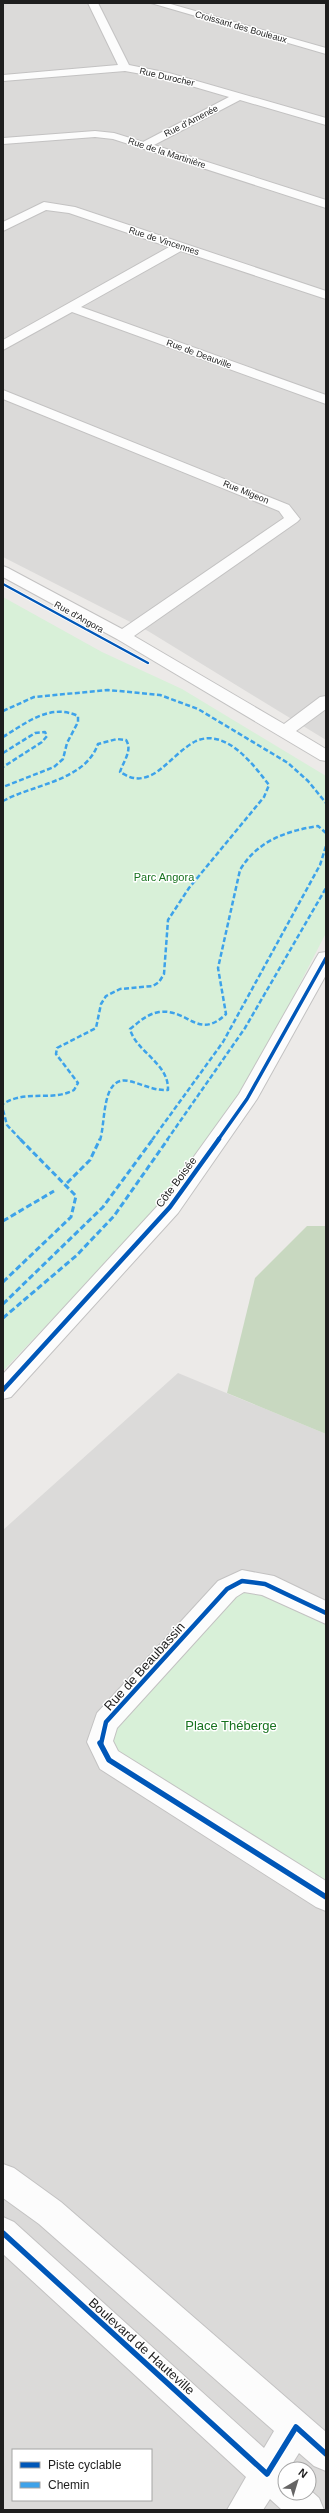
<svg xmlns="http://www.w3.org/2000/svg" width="329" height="2513" font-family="Helvetica,sans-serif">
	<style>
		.residential { fill: #dbdad9; fill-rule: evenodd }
		.forest { fill: #c8d8c0 }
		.park { fill: #d8f0d8 }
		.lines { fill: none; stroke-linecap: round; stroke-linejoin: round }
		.minor-casing { stroke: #c3c2c2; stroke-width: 2 }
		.minor { fill: #fcfcfc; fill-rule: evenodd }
		.quiet-far1 { stroke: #3da2ea; stroke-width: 2.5; stroke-dasharray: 5 2.5; stroke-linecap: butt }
		.quiet { stroke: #3da2ea; stroke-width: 3; stroke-dasharray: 6 3; stroke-linecap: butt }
		.cycleway-far3-casing { stroke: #fff; stroke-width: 4 }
		.cycleway-far2-casing { stroke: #fff; stroke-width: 5.5 }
		.cycleway-far1-casing { stroke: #fff; stroke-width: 7 }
		.cycleway-casing { stroke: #fff; stroke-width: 8 }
		.cycleway-far3 { stroke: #0057b8; stroke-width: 2.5 }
		.cycleway-far2 { stroke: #0057b8; stroke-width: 3.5 }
		.cycleway-far1 { stroke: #0057b8; stroke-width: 4.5 }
		.cycleway { stroke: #0057b8; stroke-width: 5.5 }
		.labels { text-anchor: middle; stroke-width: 3; stroke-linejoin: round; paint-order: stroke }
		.far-street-label { font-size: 9px; fill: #1e1e1e; stroke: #fff }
		.park-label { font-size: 11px; fill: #17721e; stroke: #fff }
		.street-label { font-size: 11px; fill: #1e1e1e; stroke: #fff }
		.near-street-label { font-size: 13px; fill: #1e1e1e; stroke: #fff }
		.near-park-label { font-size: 13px; fill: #17721e; stroke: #fff }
	</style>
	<rect width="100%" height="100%" fill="#eceae8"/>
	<path class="residential" d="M3,3H326V740L148,631L3,557Z
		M178,1373L326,1434V2510H3V1530ZM13,2450H151V2500H13ZM285,2469H309V2493H285Z"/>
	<path class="forest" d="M307,1226H326V1434L227,1393L255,1278Z"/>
	<path class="park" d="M3,597L102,652L182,689L326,776V933L261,1059L227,1116L167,1198L3,1371Z
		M242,1581L326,1613V1897L109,1760L106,1722Z"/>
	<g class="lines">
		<defs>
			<path id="minor" d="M88,3H98L129,65L169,73L326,118V125L240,100L154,145L326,200V208L113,139L95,137L3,144V138L95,131L114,133L143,142L229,97L164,78L125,71L3,81V75L118,65Z
				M151,3H167L326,48V54Z
				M44,202L75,207L326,291V299L181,251L81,307L326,395V404L72,312L3,350V340L169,247L69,213L46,210L3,231V222Z
				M3,390L289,505L300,519L297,522L134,636L284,724L320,697L326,696V709L296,731L326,749V761L320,760L117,639L3,577V566L8,568L122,629L284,518L279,511L3,399Z
				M326,952V975L257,1099L178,1213L11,1397L3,1399V1374L162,1201L239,1094L316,958L319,953Z
				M242,1570L274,1576L326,1601V1624L262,1595L244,1592L236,1597L117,1728L113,1741L118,1751L326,1881V1911L316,1907L100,1769L87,1742L97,1713L218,1581Z
				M3,2164L14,2168L61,2202L326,2432V2471L314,2466L299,2453L289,2469H285V2493H309V2489L319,2498L324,2510H282L270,2499L263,2510H227L246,2477L3,2254V2217L14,2222L264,2448L274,2431L39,2224L3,2198Z"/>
		</defs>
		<use href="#minor" class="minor-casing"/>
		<use href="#minor" class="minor"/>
		<path class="quiet-far1" d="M3,711L34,697L108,690L160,695L198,709L288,763L308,781L326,803
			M3,737C26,723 50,703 78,716V722L67,743L63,759L54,767L3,787
			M3,753L35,733L45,732L47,736L42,742L3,767
			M3,801C34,784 85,781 98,744L117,739L126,740C133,750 123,762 120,772C124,774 130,778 134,778C144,780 155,774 162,768C173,759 184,747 196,741C226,728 253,764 269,785L264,797L189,888L168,920L164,974L159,982L153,986L120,989L106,996L101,1004L96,1028L57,1048L56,1054L78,1083L74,1090C52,1102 26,1089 3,1104
			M3,1110L7,1125L21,1140
			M100,1140C106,1122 101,1075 129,1081C142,1084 154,1091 168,1090C169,1063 136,1052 130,1029C139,1022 147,1014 159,1012C188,1008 198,1041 226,1014L218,968L240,870C257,841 286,831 318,826L326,833
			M152,1140L223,1042L320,865L326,846
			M167,1140L245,1028L326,888"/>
		<path class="quiet" d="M67,1183L90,1160L100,1139
			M3,1221L54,1191
			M3,1282L71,1217L76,1196L20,1139
			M3,1304L103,1207L153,1139
			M3,1318L77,1255L114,1216L168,1139"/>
		<defs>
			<path id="cycleway-far3" d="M3,584L148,663"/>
			<path id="cycleway-far2" d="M218,1140L247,1099L326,958"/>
			<path id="cycleway-far1" d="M3,1390L170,1207L219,1139
				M101,1744L106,1722L227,1589L242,1581L265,1584L326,1613"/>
			<path id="cycleway" d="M100,1743L109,1760L326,1897
				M3,2233L267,2474L296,2427L326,2454"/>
		</defs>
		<use href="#cycleway-far3" class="cycleway-far3-casing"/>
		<use href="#cycleway-far2" class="cycleway-far2-casing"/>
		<use href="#cycleway-far1" class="cycleway-far1-casing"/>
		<use href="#cycleway" class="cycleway-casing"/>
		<use href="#cycleway-far3" class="cycleway-far3"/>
		<use href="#cycleway-far2" class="cycleway-far2"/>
		<use href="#cycleway-far1" class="cycleway-far1"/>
		<use href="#cycleway" class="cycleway"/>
	</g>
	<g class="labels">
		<g class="far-street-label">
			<text transform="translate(241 27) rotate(16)" y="3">Croissant des Bouleaux</text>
			<text transform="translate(167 77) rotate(13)" y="3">Rue Durocher</text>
			<text transform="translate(191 121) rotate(-27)" y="3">Rue d'Amenée</text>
			<text transform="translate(167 153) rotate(18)" y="3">Rue de la Martinière</text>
			<text transform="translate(164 241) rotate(18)" y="3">Rue de Vincennes</text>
			<text transform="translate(199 354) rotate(20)" y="3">Rue de Deauville</text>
			<text transform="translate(246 492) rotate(22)" y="3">Rue Migeon</text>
			<text transform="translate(79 617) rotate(29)" y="3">Rue d'Angora</text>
		</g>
		<g class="park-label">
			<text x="164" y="881">Parc Angora</text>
		</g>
		<g class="street-label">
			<text transform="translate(176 1182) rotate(-53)" y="4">Côte Boisée</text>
		</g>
		<g class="near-street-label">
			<text transform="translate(144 1666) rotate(-48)" y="5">Rue de Beaubassin</text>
			<text transform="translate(142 2346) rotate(42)" y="5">Boulevard de Hauteville</text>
		</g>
		<g class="near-park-label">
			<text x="231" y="1730">Place Théberge</text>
		</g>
	</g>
	<rect width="329" height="2513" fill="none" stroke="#1e1e1e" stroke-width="8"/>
	<rect x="12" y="2449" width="140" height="52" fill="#ffffff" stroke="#a5a5a5"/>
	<rect x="20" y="2462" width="20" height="6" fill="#0057b8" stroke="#a5a5a5"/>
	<text x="48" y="2469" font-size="12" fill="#1e1e1e">Piste cyclable</text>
	<rect x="20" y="2482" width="20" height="6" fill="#3da2ea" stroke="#a5a5a5"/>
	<text x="48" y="2489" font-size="12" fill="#1e1e1e">Chemin</text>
	<g transform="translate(297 2481) rotate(38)"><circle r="19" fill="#ffffff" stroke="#a5a5a5"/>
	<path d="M0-3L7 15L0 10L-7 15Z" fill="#666565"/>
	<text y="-6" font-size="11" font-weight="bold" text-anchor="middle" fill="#1e1e1e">N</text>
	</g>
</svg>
